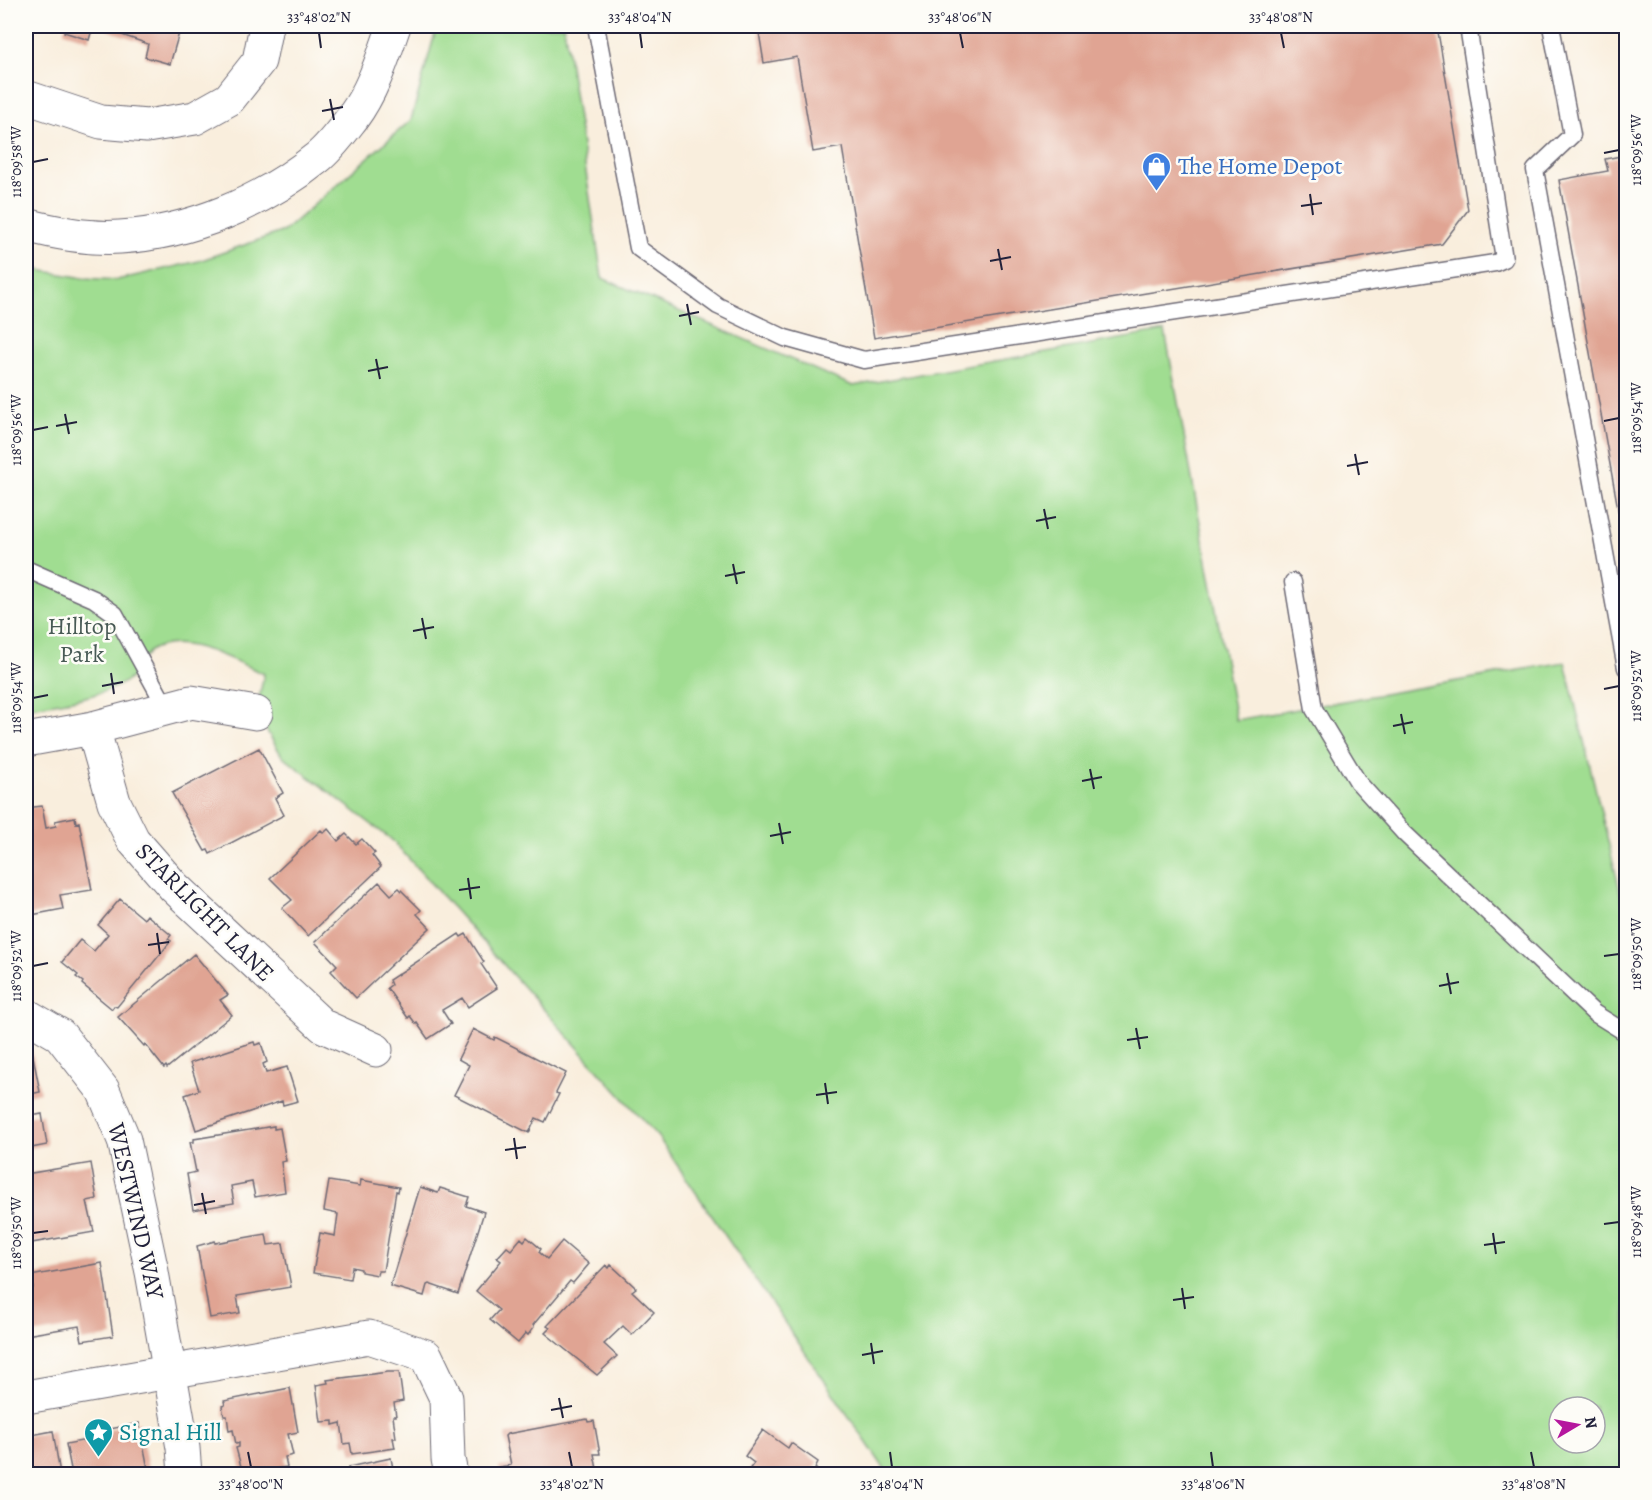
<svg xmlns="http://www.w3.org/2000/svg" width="1652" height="1500" font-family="Alegreya,serif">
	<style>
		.green { fill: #a0dd91; stroke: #618066; stroke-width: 1.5; fill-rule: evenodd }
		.building { fill: #e0a493 }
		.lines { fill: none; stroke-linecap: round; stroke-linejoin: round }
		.service-casing { stroke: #6d6974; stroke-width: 19 }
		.minor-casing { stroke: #6d6974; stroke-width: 35 }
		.service { stroke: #fff; stroke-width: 16 }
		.minor { stroke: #fff; stroke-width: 33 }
		.ticks { fill: none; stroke: #22223b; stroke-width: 2 }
		.labels { text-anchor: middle; stroke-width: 5; stroke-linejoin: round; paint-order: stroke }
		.shop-label { font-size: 24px; fill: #366cbe; stroke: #fdfcf7; text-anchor: start }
		.park-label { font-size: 24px; fill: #485a55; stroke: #fdfcf7 }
		.street-label { font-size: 24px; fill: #22223b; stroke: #fdfcf7 }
		.culture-label { font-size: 24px; fill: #0d838f; stroke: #fdfcf7; text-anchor: start }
		.neatline { fill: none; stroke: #22223b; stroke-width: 2 }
		.ticks-label { font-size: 15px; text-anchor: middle; fill: #22223b }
	</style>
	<rect width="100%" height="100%" fill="#fdfcf7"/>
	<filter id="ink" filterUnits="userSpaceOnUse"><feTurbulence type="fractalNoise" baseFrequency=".0167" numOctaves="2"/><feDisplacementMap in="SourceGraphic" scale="12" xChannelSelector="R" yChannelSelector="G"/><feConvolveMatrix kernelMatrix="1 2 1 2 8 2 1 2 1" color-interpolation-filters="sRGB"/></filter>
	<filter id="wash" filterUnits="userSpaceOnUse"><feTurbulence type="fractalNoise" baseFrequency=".008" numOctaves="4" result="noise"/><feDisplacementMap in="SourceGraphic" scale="24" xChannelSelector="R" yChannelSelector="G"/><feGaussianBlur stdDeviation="1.35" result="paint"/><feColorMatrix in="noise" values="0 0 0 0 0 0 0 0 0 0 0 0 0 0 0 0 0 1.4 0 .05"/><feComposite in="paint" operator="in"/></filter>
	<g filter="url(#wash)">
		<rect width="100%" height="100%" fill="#f9eedd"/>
		<path class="green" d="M437,26H564L602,278L853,386L1165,331L1236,720L1565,662L1626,916V1474H888L658,1137L392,840L282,756L256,713L264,674C235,661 181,631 150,651C141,657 138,674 128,680C102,698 56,702 26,708V268L84,278L117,280L199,261L284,231L411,120ZM1559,1407H1595V1443H1559Z"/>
		<g id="blocks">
			<path class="building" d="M65,26H93L89,40L64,32Z
				M96,26H181L170,64L145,57L148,44Z
				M758,26H1437L1468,210L1442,244L874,338L842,147L813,152L797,57L764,63Z
				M1626,155V547L1625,548L1559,180L1608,171L1605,159Z
				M259,748L283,793L275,798L284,815L210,854L208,850L205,851L172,793Z
				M42,806L46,828L56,826L55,821L75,817L76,823L79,822L92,890L60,895L63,909L26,916V808Z
				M328,829L338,841L346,834L356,844L362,839L375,853L372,855L381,867L308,936L282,908L292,900L270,878L321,830L324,833Z
				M379,882L391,895L399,888L421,910L417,914L430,928L356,998L331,971L337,965L315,942Z
				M120,899L144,919L147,915L171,935L168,939L171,941L117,1007L114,1006L112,1009L82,984L83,982L76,977L78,975L62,962L80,940L94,951L108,934L98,925Z
				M459,934L461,937L466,934L484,962L481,964L497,988L468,1007L462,998L442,1010L451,1024L428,1039L417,1023L416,1024L410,1016L408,1018L387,988L391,985L389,980Z
				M194,954L228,995L220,1000L232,1015L167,1068L166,1066L164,1068L145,1044L144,1046L118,1017Z
				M473,1029L494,1040L495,1037L566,1073L556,1093L559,1094L545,1122L536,1118L529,1133L454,1095L469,1065L458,1059Z
				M254,1042L255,1045L261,1043L267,1062L263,1064L266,1073L287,1067L298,1101L283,1105L282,1101L196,1130L185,1095L199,1090L190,1063Z
				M32,1051L40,1092L26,1095V1052Z
				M42,1114L47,1145L26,1149V1117Z
				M274,1126V1129L280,1128L286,1161L281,1162L285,1192L255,1197L252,1182L231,1186L234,1203L193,1210L187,1174L196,1172L190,1142H194V1139Z
				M91,1163L97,1199L87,1201L94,1232L26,1244V1174Z
				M361,1180L399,1187L398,1192L396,1191L383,1271H378L377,1275L361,1272V1269L352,1267L350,1279L313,1273L320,1233L335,1236L338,1214L324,1211L329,1181L360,1186Z
				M420,1187L438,1193L440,1188L469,1197L466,1206L484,1212L458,1294L429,1284L427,1285L424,1296L390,1286Z
				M266,1234L268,1245L283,1243L291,1287L237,1296L240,1313L210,1318L197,1246L215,1241V1243Z
				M527,1237L541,1249L539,1252L547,1259L562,1241L589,1264L573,1283L570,1281L533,1325L534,1327L528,1335L526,1333L518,1343L490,1320L499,1310L476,1291L501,1261L497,1258L507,1247L511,1250L521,1238L524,1241Z
				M102,1263L113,1336L82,1341L79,1326L26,1335V1289L33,1288L30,1276Z
				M606,1265L609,1268L611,1265L636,1288L632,1291L654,1312L632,1335L623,1326L604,1344L617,1356L597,1375L545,1333L550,1328L547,1326Z
				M388,1372H399L403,1401L394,1403L396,1416H393L396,1438H393L395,1448L352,1454L350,1443L344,1444L341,1423L333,1425V1421L321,1422L316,1385L328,1383L327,1380Z
				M290,1388L298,1432L288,1434L293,1455L285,1457L287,1467L243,1474L236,1448L239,1447V1443L236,1444L233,1430L229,1431L227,1416H224L222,1406L225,1405L224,1401Z
				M587,1419L588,1422L594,1421L600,1454H594L598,1474H500L499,1467L511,1465L505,1436L507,1434Z
				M139,1423L149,1474H72L66,1444L97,1438L96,1434L110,1431V1429Z
				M763,1430L788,1448L791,1443L818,1462L815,1468L817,1470L814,1474H746L754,1463L745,1456Z
				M53,1431L60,1474H26V1436Z
				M391,1458L394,1474H349L348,1467Z"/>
		</g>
	</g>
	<g filter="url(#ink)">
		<use href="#blocks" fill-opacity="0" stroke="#6d6974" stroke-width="1.5"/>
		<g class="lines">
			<defs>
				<path id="service" d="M596,26L638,248L718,306L785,338L864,360L1495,263L1504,259L1468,26
					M1551,26L1572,135L1535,170L1626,668
					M26,569L94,599L115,614L167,709
					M1293,582L1314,709L1358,782L1404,833L1594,1013L1626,1033"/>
				<path id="minor" d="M26,97L101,122L147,126L195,118L229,99L259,61L266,26
					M26,225C56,233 89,239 120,237C190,233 263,202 317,158C330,148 343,130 353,117C373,90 383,57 394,26
					M93,728L114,802L133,840L174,887L323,1026L376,1050
					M26,740L93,728L191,702L256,713
					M26,1015L60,1035L103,1090L124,1140L152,1272L183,1448L185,1474
					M26,1397L369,1337L426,1356L446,1398L448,1459L451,1474"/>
			</defs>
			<use href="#service" class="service-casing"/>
			<use href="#minor" class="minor-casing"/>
			<use href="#service" class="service"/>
			<use href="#minor" class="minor"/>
		</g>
	</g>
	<path class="ticks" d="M319,33L321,48M640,33L642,48M960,33L963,48M1281,33L1284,48M330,99L334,120M322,111L343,107M1604,153L1619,150M33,162L48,159M1310,194L1313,215M1301,206L1322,203M998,249L1002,270M990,261L1011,257M687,304L691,325M679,316L699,312M376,359L380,379M368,371L388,367M65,414L69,434M1604,421L1619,418M56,426L77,422M33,430L48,427M1355,454L1359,475M1347,466L1368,462M1044,509L1048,529M1036,521L1056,517M733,564L737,584M725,576L745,572M422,618L426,639M413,631L434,627M111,673L114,694M102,686L123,682M1604,689L1619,686M33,698L48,695M1401,714L1405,734M1393,726L1413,722M1090,769L1094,789M1082,781L1102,777M779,823L783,844M770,836L791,832M468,878L471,899M459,890L480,887M157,933L160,954M148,945L169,942M1604,956L1619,954M33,966L48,963M1447,973L1451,994M1439,986L1459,982M1136,1028L1140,1049M1127,1040L1148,1037M825,1083L828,1104M816,1095L837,1092M514,1138L517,1159M505,1150L526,1147M202,1193L206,1214M194,1205L215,1201M1604,1224L1619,1222M33,1233L48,1231M1493,1233L1496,1254M1484,1245L1505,1242M1182,1288L1185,1309M1173,1300L1194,1297M871,1343L874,1364M862,1355L883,1351M559,1398L563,1418M551,1410L572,1406M248,1452L251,1467M569,1452L572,1467M890,1452L892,1467M1211,1452L1213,1467M1531,1452L1534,1467"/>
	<defs>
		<symbol id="shop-pin" viewBox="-11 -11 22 30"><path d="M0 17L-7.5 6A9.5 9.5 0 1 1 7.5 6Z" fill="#3f7fe0" stroke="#fdfcf7"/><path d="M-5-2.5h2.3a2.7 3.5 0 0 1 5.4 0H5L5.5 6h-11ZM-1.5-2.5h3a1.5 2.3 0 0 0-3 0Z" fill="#fff"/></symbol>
		<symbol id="sight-pin" viewBox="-11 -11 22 30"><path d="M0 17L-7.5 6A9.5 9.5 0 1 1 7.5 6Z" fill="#0f9aa8" stroke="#fdfcf7"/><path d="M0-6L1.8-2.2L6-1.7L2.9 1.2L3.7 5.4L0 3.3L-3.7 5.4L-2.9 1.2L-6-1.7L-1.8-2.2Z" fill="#fff"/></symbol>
	</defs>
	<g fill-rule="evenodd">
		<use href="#shop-pin" x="1140" y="150" width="33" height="45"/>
		<use href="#sight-pin" x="82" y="1416" width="33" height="45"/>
	</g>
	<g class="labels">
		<g class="shop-label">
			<text x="1178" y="174">The Home Depot</text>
		</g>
		<g class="park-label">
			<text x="82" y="634">Hilltop<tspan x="82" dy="28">Park</tspan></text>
		</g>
		<g class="street-label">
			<text transform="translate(205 912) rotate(45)" y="8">STARLIGHT LANE</text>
			<text transform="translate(136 1211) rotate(77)" y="8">WESTWIND WAY</text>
		</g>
		<g class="culture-label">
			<text x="119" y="1440">Signal Hill</text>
		</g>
	</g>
	<rect width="1652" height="1500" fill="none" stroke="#fdfcf7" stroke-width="66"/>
	<g transform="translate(1577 1425) rotate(80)"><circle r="28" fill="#fdfcf7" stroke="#a5a5ac" stroke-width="1.5"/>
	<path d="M0-4.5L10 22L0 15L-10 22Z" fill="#b5179e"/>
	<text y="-9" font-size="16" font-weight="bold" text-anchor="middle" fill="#22223b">N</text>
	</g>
	<rect x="33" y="33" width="1586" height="1434" class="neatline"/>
	<g class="ticks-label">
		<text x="319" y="22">33°48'02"N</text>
		<text x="640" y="22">33°48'04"N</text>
		<text x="960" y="22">33°48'06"N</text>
		<text x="1281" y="22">33°48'08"N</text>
		<text transform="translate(1636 150) rotate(-90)" y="5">118°09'56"W</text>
		<text transform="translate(16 162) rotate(-90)" y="5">118°09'58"W</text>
		<text transform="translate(1636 418) rotate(-90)" y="5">118°09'54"W</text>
		<text transform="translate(16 430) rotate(-90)" y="5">118°09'56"W</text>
		<text transform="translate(1636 686) rotate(-90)" y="5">118°09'52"W</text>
		<text transform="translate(16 698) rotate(-90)" y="5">118°09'54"W</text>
		<text transform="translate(1636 954) rotate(-90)" y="5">118°09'50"W</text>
		<text transform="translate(16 966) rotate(-90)" y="5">118°09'52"W</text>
		<text transform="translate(1636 1222) rotate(-90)" y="5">118°09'48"W</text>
		<text transform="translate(16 1233) rotate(-90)" y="5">118°09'50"W</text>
		<text x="251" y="1489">33°48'00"N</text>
		<text x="572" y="1489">33°48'02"N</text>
		<text x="892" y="1489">33°48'04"N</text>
		<text x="1213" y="1489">33°48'06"N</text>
		<text x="1534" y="1489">33°48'08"N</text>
	</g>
</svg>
